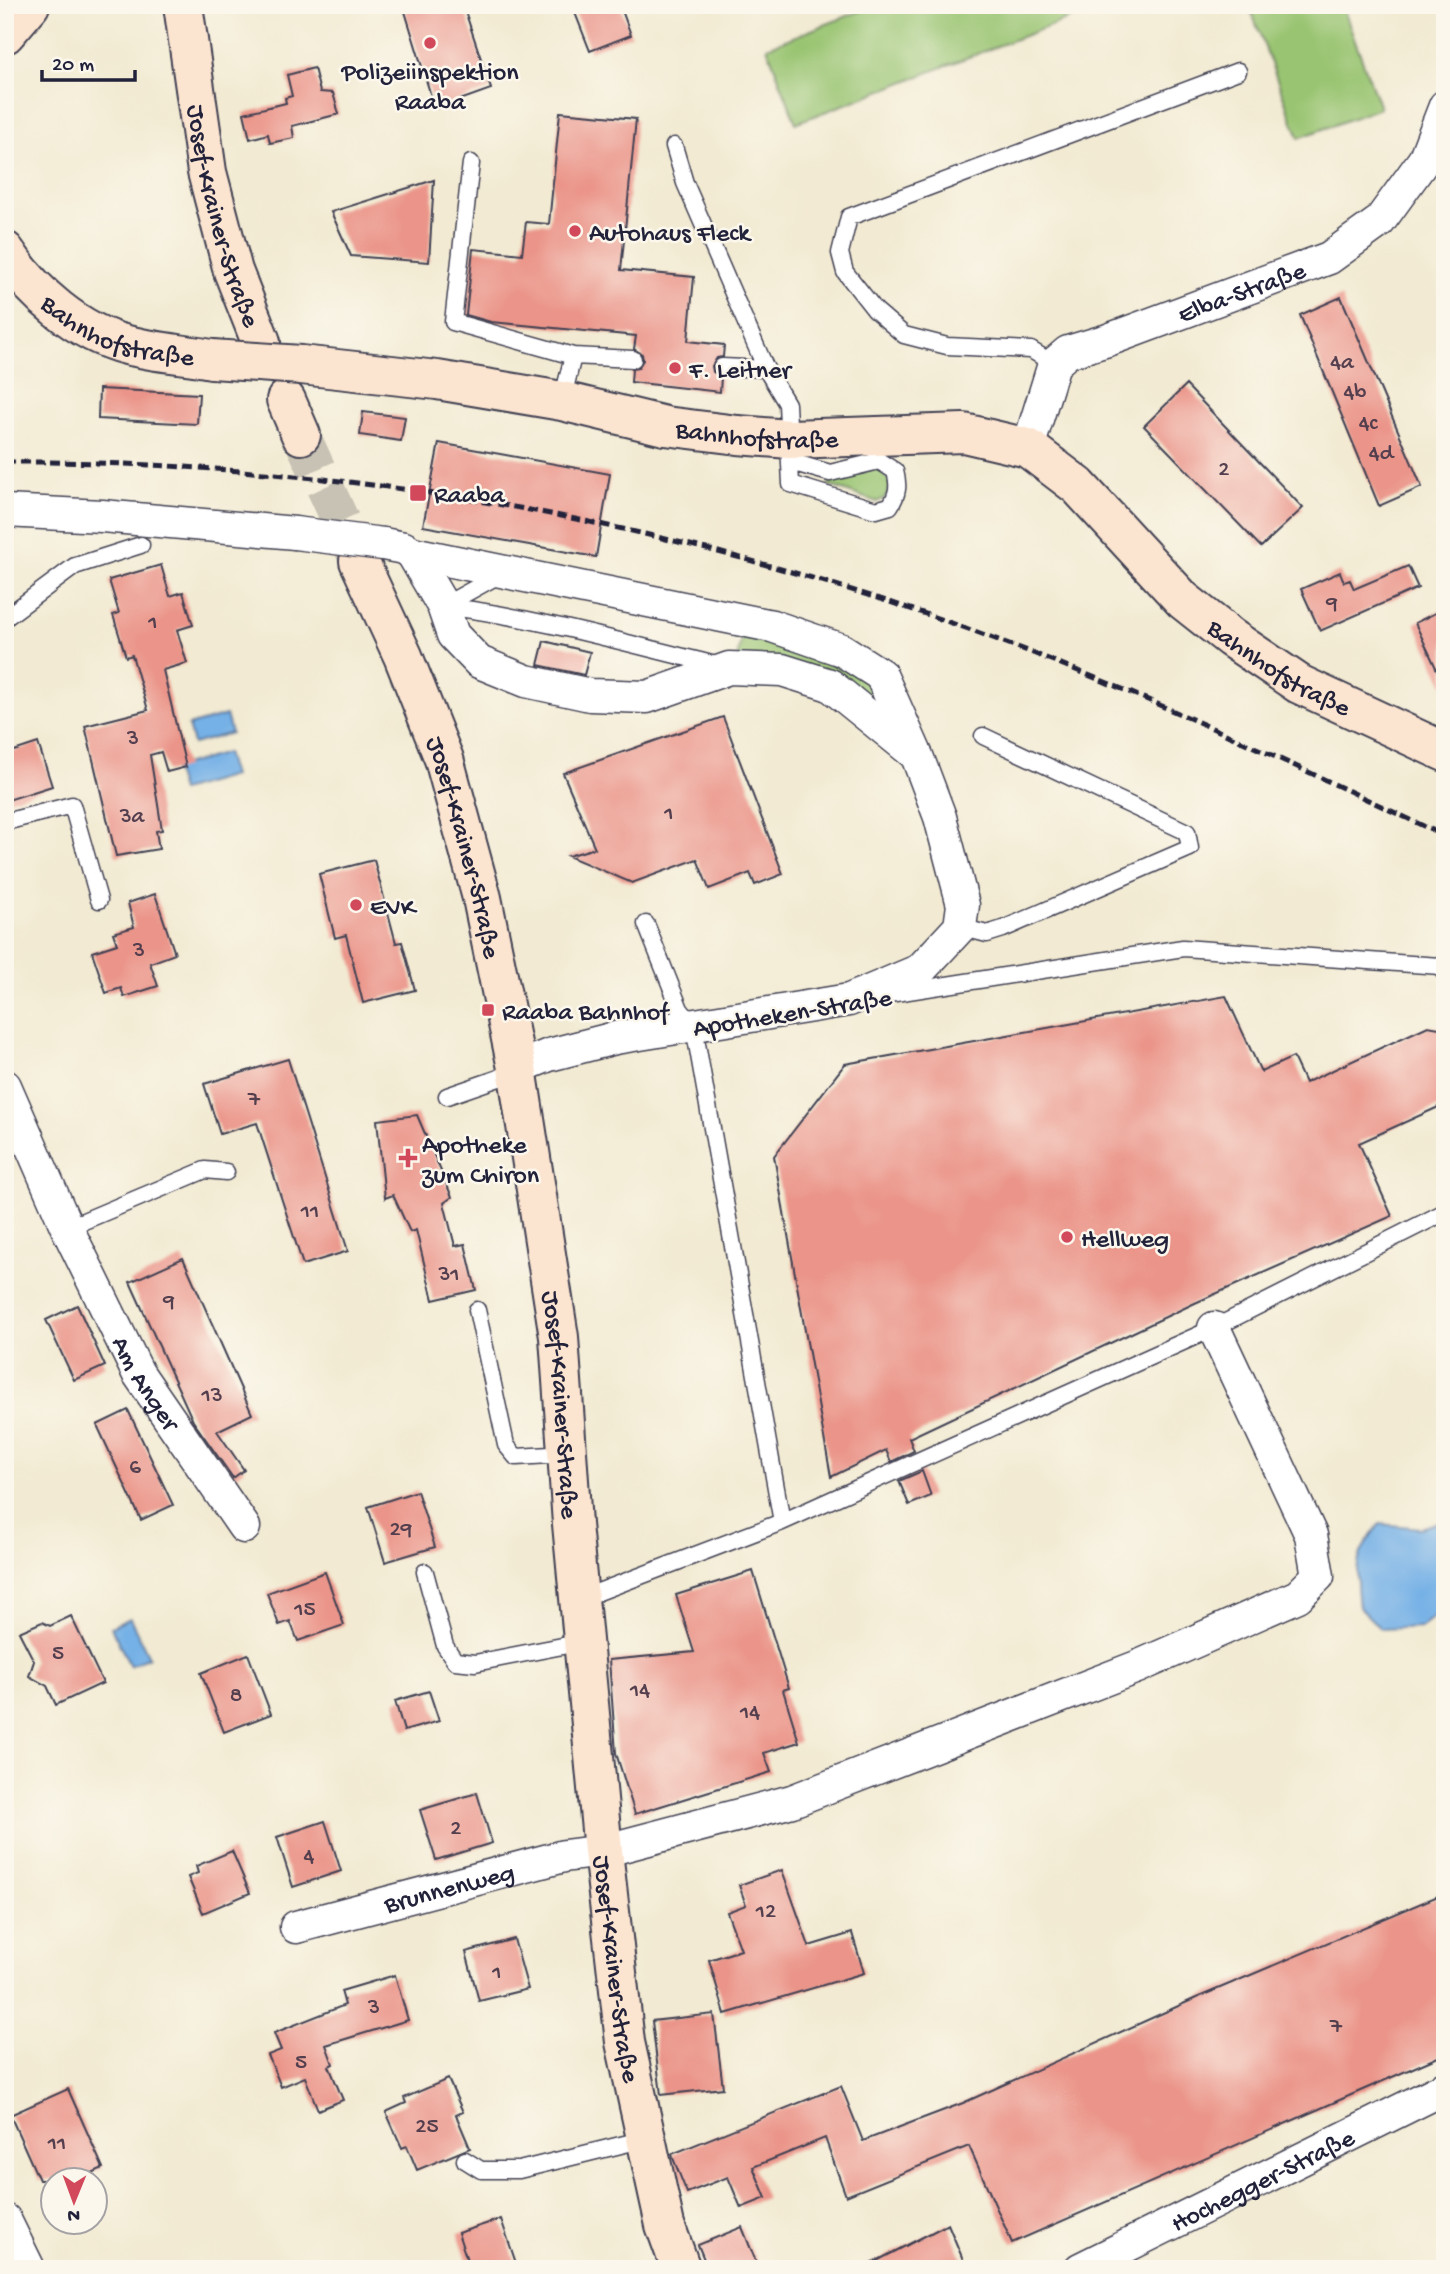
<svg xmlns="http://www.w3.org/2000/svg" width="1450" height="2274" font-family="'Gochi Hand',sans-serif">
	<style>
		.green { fill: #99c471; stroke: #5e7356; stroke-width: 2 }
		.water { fill: #74b0e6; stroke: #4b6990; stroke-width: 2 }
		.building { fill: #eb958a }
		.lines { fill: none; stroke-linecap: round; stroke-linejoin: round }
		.secondary-tunnel { stroke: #c8c2b4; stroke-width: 38; stroke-dasharray: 38 19; stroke-linecap: butt }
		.lane-casing { stroke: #414052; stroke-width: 19 }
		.street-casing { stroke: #414052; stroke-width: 35 }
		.secondary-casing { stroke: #414052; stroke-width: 42 }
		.lane { stroke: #fff; stroke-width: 16 }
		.street { stroke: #fff; stroke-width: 32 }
		.secondary { stroke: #fce5d0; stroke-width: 38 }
		.rail { stroke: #22223b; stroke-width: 5; stroke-dasharray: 10 5; stroke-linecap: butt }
		.street-bridge-casing { stroke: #414052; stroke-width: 35; stroke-linecap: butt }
		.secondary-bridge-casing { stroke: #414052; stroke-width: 42; stroke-linecap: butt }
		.street-bridge { stroke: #fff; stroke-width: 32 }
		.secondary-bridge { stroke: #fce5d0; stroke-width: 38 }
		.poi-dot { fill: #d1495b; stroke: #fbf7ec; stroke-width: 2.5 }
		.labels { text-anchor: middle; stroke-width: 5; stroke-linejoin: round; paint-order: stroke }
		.number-label { font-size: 23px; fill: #543f4f }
		.poi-label { font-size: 26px; fill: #22223b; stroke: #fbf7ec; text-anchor: start }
		.street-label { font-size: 26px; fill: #22223b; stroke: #fbf7ec }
	</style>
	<rect width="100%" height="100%" fill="#fbf7ec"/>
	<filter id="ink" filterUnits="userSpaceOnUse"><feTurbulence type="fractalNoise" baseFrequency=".0143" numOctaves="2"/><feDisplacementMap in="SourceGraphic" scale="14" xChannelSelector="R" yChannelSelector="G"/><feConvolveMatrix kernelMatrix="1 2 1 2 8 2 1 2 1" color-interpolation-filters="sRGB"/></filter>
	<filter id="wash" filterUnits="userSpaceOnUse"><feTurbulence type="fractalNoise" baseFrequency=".00686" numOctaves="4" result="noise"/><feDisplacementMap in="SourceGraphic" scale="28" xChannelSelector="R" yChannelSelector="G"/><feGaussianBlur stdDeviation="1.57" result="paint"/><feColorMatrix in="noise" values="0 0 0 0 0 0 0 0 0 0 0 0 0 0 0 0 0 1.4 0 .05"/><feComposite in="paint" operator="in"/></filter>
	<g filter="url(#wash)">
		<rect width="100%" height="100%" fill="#f2ead2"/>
		<path class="green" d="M876,5H1105L796,123L767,47Z
			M1249,5H1342L1380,108L1299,138Z
			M877,468L885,473L891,487L885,498L877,502L828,485L834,478Z
			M749,636C782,645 874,664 882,704L737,659L741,640Z"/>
		<path class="water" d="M226,715L231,733L193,744L188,726Z
			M226,753L233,776L181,791L174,768Z
			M1445,1520V1608L1421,1627L1381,1629L1359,1607C1355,1570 1354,1553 1380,1524L1421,1528Z
			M130,1618L149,1657L130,1666L111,1627Z"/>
		<g id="blocks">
			<path class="building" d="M403,5H463L491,89L435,109Z
				M572,5H620L631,35L590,51Z
				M314,68L320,92L333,93L339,114L292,126L294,138L270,143L268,134L250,139L244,113L286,103L285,98L292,96L287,75Z
				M560,112L636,119L621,270L694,277L688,341L724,345L723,357L717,358L712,366L713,372L721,377L720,392L631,382L632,369L638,368L643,360L642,354L634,349L636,336L491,322L466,315L473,249L522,254L526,222L549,224Z
				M434,180L429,262L351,256L331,212Z
				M1341,297L1422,487L1379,506L1300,315Z
				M1186,385L1303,508L1261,547L1144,426Z
				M99,389L199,394L197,424L98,419Z
				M363,412L405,417L401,441L360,435Z
				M439,443L610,474L596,557L423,526Z
				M161,565L170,596L183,592L193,625L177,630L187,663L163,670L186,767L167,772L161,752L150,755L162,830L156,831L159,849L116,856L85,726L148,710L132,655L126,657L113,615L119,613L109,580Z
				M1408,566L1418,588L1320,631L1301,589L1340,572L1344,582L1350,580L1354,589Z
				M1445,608V687L1415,623Z
				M544,641L590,652L584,675L538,665Z
				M723,717L783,874L755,885L750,873L709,889L697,859L632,883L568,856L595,848L563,773Z
				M38,743L52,786L5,801V754Z
				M374,860L396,943L402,942L415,990L363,1003L346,935L335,938L319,874Z
				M155,894L175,954L150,963L158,986L124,997L121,988L106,993L92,952L117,944L113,933L134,927L128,903Z
				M1226,996L1261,1072L1293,1057L1305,1083L1428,1026L1445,1029V1104L1359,1143L1392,1216L1195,1303L909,1438L914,1451L891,1462L886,1450L831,1477L774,1156L845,1064Z
				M288,1059L348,1251L303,1265L257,1123L220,1134L204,1084Z
				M417,1115L452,1197L444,1203L455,1246L465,1244L476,1290L433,1300L416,1230L410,1232L393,1195L385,1198L377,1120Z
				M183,1258L252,1414L217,1431L244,1470L233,1478L193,1421L130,1282Z
				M77,1305L105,1366L74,1380L46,1320Z
				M128,1410L173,1505L141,1520L97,1425Z
				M922,1471L931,1496L909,1505L899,1481Z
				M417,1491L435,1547L385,1562L368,1507Z
				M753,1571L789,1688L783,1690L799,1742L764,1753L771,1772L635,1814L616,1753L609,1660L694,1652L676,1595Z
				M325,1572L344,1625L298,1641L290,1621L279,1625L267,1593Z
				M71,1616L103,1683L56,1705L47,1686L29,1676L34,1661L19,1632L42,1622L50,1626Z
				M248,1654L271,1714L224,1732L201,1673Z
				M429,1691L439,1721L404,1731L395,1701Z
				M477,1793L492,1843L436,1860L420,1810Z
				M325,1821L341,1871L293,1887L277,1837Z
				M232,1851L250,1893L203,1913L188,1877L198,1873L196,1866Z
				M782,1870L809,1946L852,1933L864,1973L725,2014L709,1960L741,1950L727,1912L746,1905L739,1885Z
				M1445,1893V2054L1012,2243L969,2146L846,2196L825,2138L753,2167L766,2198L741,2208L728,2177L687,2193L673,2158L672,2154L841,2086L863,2141L963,2103L1194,1999Z
				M514,1939L528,1989L479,2001L466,1952Z
				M395,1975L408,2020L326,2045L333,2064L329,2066L343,2100L318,2110L305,2077L281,2087L268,2055L281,2050L274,2033L345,2005L341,1991Z
				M714,2014L723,2088L661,2095L652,2021Z
				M448,2079L463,2112L456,2115L470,2148L417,2170L407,2146L402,2148L386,2112L406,2103L404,2098Z
				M68,2089L103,2168L77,2180H39L10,2115Z
				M501,2219L518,2269H470L458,2233Z
				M948,2224L967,2269H861Z
				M742,2227L759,2269H708L698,2245Z"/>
		</g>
	</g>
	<g filter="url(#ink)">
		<use href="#blocks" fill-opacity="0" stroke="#414052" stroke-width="2"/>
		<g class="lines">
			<path class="secondary-tunnel" d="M301,435L359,561"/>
			<defs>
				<path id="lane" d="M674,146L685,183L766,369L787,404L791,484L876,510L890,506C898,494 899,485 895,471L879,461L830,473L791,462
					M471,163L453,322L573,356
					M1054,364L1031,350L947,346L904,335L875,310L845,272L840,253L849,217L1238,71
					M722,367L766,369
					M562,401L573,356L633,359
					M443,606C536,617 629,644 720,666
					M443,606L499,575
					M5,618L75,566L141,545
					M5,822L72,805L99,900
					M646,924L680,1009L694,1027L782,1522
					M960,927L987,934L1003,929L1190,848L1187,832L983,736
					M889,994L1183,948L1440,966L1445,974
					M447,1096L499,1078L517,1068
					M67,1228L205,1170L226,1172
					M477,1310L506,1445L516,1457L568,1454
					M425,1572L445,1646L455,1661L475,1663L583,1642
					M580,1599L782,1522L1214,1328L1445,1212
					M465,2160L481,2170H519L645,2139"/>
				<g id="street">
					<path id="s1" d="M1028,448L1054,364L1068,352L1108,340L1329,258L1379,222L1424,160L1445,106"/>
					<path d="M5,511L102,516L295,533"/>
					<path d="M383,544L404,548L412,553L772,626L842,650L881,675L917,756L940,817L963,905L960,927L920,970L849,1000L615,1038L549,1055L517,1068"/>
					<path d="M412,553L443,606L453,635L479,662L526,681L590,695L647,697L729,668L782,670L830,685L914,753"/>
					<path id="s2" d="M5,1086L67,1228L138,1373L244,1527"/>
					<path id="s3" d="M296,1927L564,1856L603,1851L792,1801L1137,1667L1298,1596L1318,1576L1311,1535L1214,1328"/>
					<path d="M5,2220L29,2269"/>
					<path id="s4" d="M1080,2269L1445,2088"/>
				</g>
				<g id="secondary">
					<path id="s5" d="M183,5L207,172L233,271L261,342"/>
					<path d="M5,34L30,5"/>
					<path id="s6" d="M5,251C32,292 78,333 127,345C154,352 184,354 212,359"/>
					<path id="s7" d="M301,365L437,380L562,401L665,426L738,435L790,439L964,433L1028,448L1078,486L1183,600L1231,638L1299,684L1445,752"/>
					<path d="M286,400L301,435"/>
					<path id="s8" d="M359,561L403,656L444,759L482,898L517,1068L559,1337L572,1524L603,1851L625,2042L665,2225L681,2269"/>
				</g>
			</defs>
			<use href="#lane" class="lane-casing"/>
			<use href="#street" class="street-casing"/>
			<use href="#secondary" class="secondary-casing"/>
			<use href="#lane" class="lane"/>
			<use href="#street" class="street"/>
			<use href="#secondary" class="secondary"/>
			<path class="rail" d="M5,462C328,460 656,518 960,626C1127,685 1285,761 1445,836"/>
			<defs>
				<path id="street-bridge" d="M295,533L383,544"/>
				<path id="secondary-bridge" d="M212,359L301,365"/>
			</defs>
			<use href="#street-bridge" class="street-bridge-casing"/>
			<use href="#secondary-bridge" class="secondary-bridge-casing"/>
			<use href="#street-bridge" class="street-bridge"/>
			<use href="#secondary-bridge" class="secondary-bridge"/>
		</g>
	</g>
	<g class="poi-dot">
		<circle cx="430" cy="43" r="7"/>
		<circle cx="575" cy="231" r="7"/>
		<circle cx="675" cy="368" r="7"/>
		<rect x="409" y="484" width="18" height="18" rx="3.5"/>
		<circle cx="356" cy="905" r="7"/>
		<rect x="481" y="1003" width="14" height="14" rx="3.5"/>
		<path d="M404.5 1147.5h7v7h7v7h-7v7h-7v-7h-7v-7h7z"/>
		<circle cx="1067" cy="1237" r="7"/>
	</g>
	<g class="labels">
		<g class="number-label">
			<text x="1342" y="368">4a</text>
			<text x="1355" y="398">4b</text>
			<text x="1368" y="429">4c</text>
			<text x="1381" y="459">4d</text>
			<text x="1224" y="475">2</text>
			<text x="1332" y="609">9</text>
			<text x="153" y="628">1</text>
			<text x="133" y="744">3</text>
			<text x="669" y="819">1</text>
			<text x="132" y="822">3a</text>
			<text x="139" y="956">3</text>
			<text x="254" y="1105">7</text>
			<text x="310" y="1217">11</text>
			<text x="449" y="1280">31</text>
			<text x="169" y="1307">9</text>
			<text x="212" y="1401">13</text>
			<text x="135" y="1473">6</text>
			<text x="401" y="1535">29</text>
			<text x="305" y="1615">15</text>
			<text x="58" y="1659">5</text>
			<text x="640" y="1696">14</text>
			<text x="236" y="1701">8</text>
			<text x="750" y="1718">14</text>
			<text x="456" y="1834">2</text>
			<text x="309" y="1862">4</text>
			<text x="766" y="1917">12</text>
			<text x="497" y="1978">1</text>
			<text x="374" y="2013">3</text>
			<text x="1336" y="2032">7</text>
			<text x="301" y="2068">5</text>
			<text x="427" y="2132">25</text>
			<text x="57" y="2149">11</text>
		</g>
		<g class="poi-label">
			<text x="430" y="79" text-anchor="middle">Polizeiinspektion<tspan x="430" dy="30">Raaba</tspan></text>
			<text x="589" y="240">Autohaus Fleck</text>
			<text x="689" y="377">F. Leitner</text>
			<text x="434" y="502">Raaba</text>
			<text x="370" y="914">EVK</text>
			<text x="502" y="1019">Raaba Bahnhof</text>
			<text x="422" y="1152">Apotheke<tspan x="422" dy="30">zum Chiron</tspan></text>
			<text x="1081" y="1246">Hellweg</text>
		</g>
		<g class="street-label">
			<text dy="9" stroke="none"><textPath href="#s5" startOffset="215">Josef-Krainer-Straße</textPath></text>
			<text dy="9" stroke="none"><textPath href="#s1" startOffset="290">Elba-Straße</textPath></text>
			<text dy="9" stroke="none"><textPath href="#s6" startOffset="144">Bahnhofstraße</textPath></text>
			<text dy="9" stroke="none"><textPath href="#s7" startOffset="462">Bahnhofstraße</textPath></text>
			<text dy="9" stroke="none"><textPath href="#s7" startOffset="1071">Bahnhofstraße</textPath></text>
			<text dy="9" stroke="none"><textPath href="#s8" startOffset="306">Josef-Krainer-Straße</textPath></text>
			<text transform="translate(792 1011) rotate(-9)" y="9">Apotheken-Straße</text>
			<text dy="9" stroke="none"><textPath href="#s2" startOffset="329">Am Anger</textPath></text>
			<text dy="9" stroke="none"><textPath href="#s8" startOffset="873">Josef-Krainer-Straße</textPath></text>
			<text dy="9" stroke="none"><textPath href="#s3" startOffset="158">Brunnenweg</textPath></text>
			<text dy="9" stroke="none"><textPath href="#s8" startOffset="1440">Josef-Krainer-Straße</textPath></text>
			<text dy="9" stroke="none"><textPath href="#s4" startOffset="203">Hochegger-Straße</textPath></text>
		</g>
	</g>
	<rect width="1450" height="2274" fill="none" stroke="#fbf7ec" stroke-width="28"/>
	<g transform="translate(74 2201) rotate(181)"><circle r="33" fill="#fbf7ec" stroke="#a4a2a5" stroke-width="2"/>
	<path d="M0-5L12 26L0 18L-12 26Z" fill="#d1495b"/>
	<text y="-10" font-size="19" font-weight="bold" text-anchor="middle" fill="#22223b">N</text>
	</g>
	<path d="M42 70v10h93v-10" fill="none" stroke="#22223b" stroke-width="3.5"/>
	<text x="52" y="70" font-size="21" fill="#22223b" stroke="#fbf7ec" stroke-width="5" paint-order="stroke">20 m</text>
</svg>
